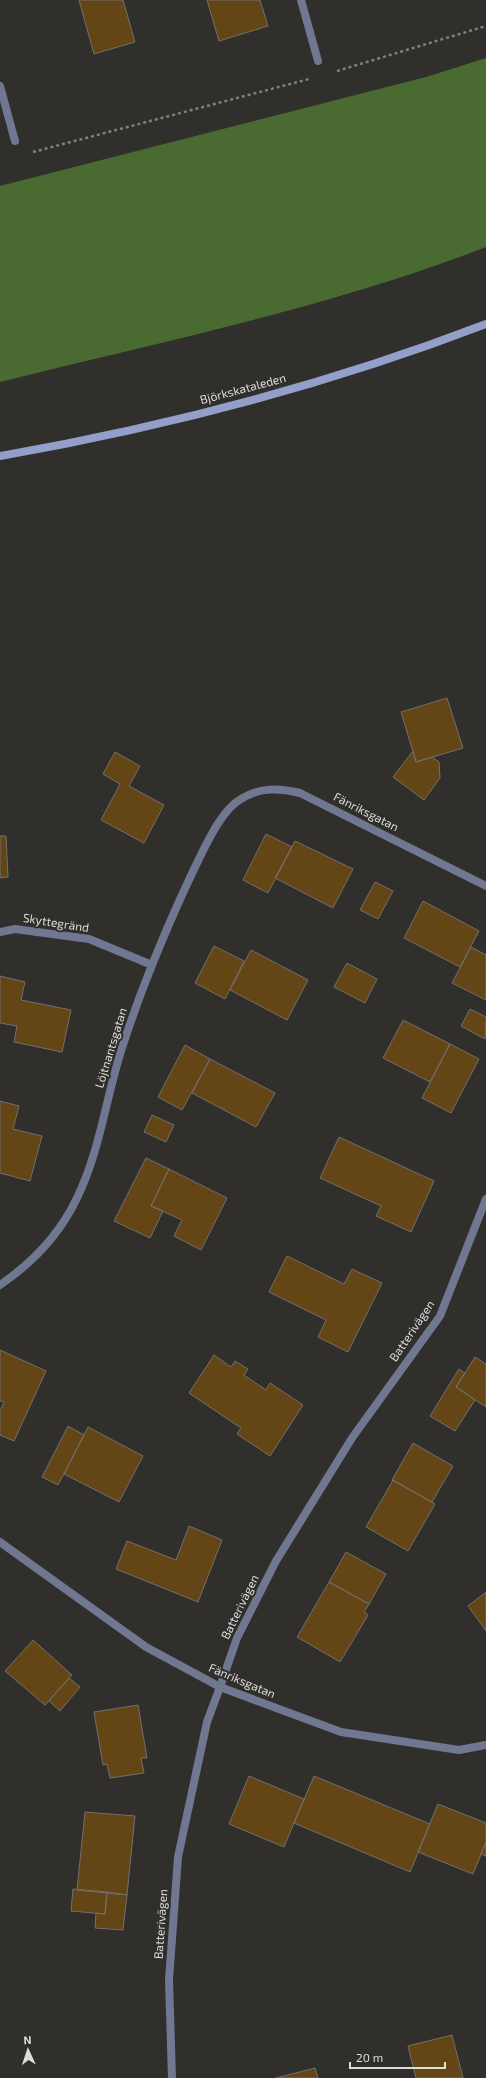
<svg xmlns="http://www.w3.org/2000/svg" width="486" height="2078" font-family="'Exo 2',sans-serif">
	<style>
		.forest { fill: #496b32 }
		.building { fill: #634516; stroke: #72706d }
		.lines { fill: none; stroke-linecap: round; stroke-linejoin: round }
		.path { stroke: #817f7d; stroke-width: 2.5; stroke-dasharray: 3 3; stroke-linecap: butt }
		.minor { stroke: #6f7791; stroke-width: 8 }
		.secondary { stroke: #939fc9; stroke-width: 8 }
		.labels { text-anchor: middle; stroke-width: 4; stroke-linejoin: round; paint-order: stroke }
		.street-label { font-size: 12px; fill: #dedddb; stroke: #312f2c }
	</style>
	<rect width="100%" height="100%" fill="#312f2c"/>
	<path class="forest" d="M486,58V247C329,308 163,341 0,382V186L426,77Z"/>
	<path class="building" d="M79,0H123L135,42L94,54Z
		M207,0H260L268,26L219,41Z
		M447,698L463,748L416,762L401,712Z
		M413,751L416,762L432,757L439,762L440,778L424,800L393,777Z
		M115,752L140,766L129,786L164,805L144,843L101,820L120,784L103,774Z
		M266,834L292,847L268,893L243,880Z
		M0,836H6L8,877L0,878Z
		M295,841L353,869L333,908L275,878Z
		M375,882L393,891L378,919L360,910Z
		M423,901L479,931L460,967L404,938Z
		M214,946L244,961L225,999L195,983Z
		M471,947L486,955V1000L452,983Z
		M251,950L308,980L287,1020L230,990Z
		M347,963L377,979L365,1003L334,987Z
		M0,976L25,982L21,1000L71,1010L62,1052L14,1042L17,1026L0,1023Z
		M470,1009L486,1017L485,1039L461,1026Z
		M403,1020L450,1044L430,1082L383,1058Z
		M450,1044L479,1059L451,1113L422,1098Z
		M185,1045L210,1059L182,1110L158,1097Z
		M210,1059L275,1093L256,1127L192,1093Z
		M0,1101L19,1106L13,1129L42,1136L30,1181L0,1173Z
		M152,1115L174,1125L166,1142L144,1132Z
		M339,1137L434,1181L411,1232L376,1216L381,1206L320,1178Z
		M146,1158L169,1169L151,1206L163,1211L150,1238L114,1221Z
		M169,1169L227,1198L201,1250L174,1236L182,1220L151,1206Z
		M287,1256L344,1284L352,1269L382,1283L348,1352L318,1337L326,1320L269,1292Z
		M0,1350L46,1371L14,1441L0,1435V1411L4,1402L0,1401Z
		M214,1355L231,1367L235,1361L248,1369L244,1375L266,1390L270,1383L303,1405L270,1456L237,1434L241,1428L189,1393Z
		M475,1357L486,1364V1407L456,1387Z
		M459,1369L465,1373L456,1387L475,1400L455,1431L430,1416Z
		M68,1426L84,1435L58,1485L42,1477Z
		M88,1427L143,1456L119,1502L64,1474Z
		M413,1443L453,1466L432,1502L392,1480Z
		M393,1480L435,1504L408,1551L366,1527Z
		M189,1526L222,1540L198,1602L116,1569L127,1541L176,1560Z
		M346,1552L386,1574L369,1604L329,1582Z
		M329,1582L369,1604L364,1612L368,1615L340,1662L297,1637Z
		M486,1592V1631L468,1606Z
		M33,1640L72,1675L45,1705L5,1671Z
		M69,1678L80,1687L60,1711L49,1701Z
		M138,1705L147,1758H141L144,1773L110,1778L107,1764L103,1765L94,1712Z
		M249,1776L304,1799L284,1847L229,1824Z
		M314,1776L430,1824L410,1872L294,1823Z
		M438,1804L486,1823V1842L473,1874L418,1852Z
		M85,1812L135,1816L127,1895L77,1890Z
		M486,1842V1856L481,1854Z
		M73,1889L107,1892L105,1914L71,1911Z
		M107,1892L127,1895L123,1930L95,1928L96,1913L105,1914Z
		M452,2035L463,2078H416L408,2046Z
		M315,2068L318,2078H276Z"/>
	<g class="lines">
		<path class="path" d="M337,71L486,26
			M33,152L309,79"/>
		<path class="minor" d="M301,0L318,61
			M0,86L15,141
			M0,932L15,929L89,939L152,965
			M0,1285C32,1263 60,1234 77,1198C100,1151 106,1097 122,1048C142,986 167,926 195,867C205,847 221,810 241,799C260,787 279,788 300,793L486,886
			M0,1542L146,1647L220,1687L341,1732L459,1750L486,1745
			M172,2078L169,1980L178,1857L207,1722L220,1687L237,1638L276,1561L352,1438L440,1316L486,1199"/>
		<path class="secondary" d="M0,456C165,427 330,384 486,324"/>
	</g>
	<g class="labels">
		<g class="street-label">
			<text transform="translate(243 389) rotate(-15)" y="4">Björkskataleden</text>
			<text transform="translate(366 812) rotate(27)" y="4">Fänriksgatan</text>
			<text transform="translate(56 923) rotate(9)" y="4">Skyttegränd</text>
			<text transform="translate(111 1048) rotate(-73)" y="4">Löjtnantsgatan</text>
			<text transform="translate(412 1331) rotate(-56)" y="4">Batterivägen</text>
			<text transform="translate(240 1607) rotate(-64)" y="4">Batterivägen</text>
			<text transform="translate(242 1681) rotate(23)" y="4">Fänriksgatan</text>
			<text transform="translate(161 1924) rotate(-86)" y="4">Batterivägen</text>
		</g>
	</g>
	<g transform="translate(28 2050) rotate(357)" stroke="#312f2c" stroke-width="3" paint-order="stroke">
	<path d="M0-3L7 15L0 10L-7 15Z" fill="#dedddb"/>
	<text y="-6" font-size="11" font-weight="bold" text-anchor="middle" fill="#dedddb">N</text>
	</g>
	<path d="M350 2062v6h95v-6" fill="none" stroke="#dedddb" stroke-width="2"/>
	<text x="356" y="2062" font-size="12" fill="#dedddb" stroke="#312f2c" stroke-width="3" paint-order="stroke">20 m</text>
</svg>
